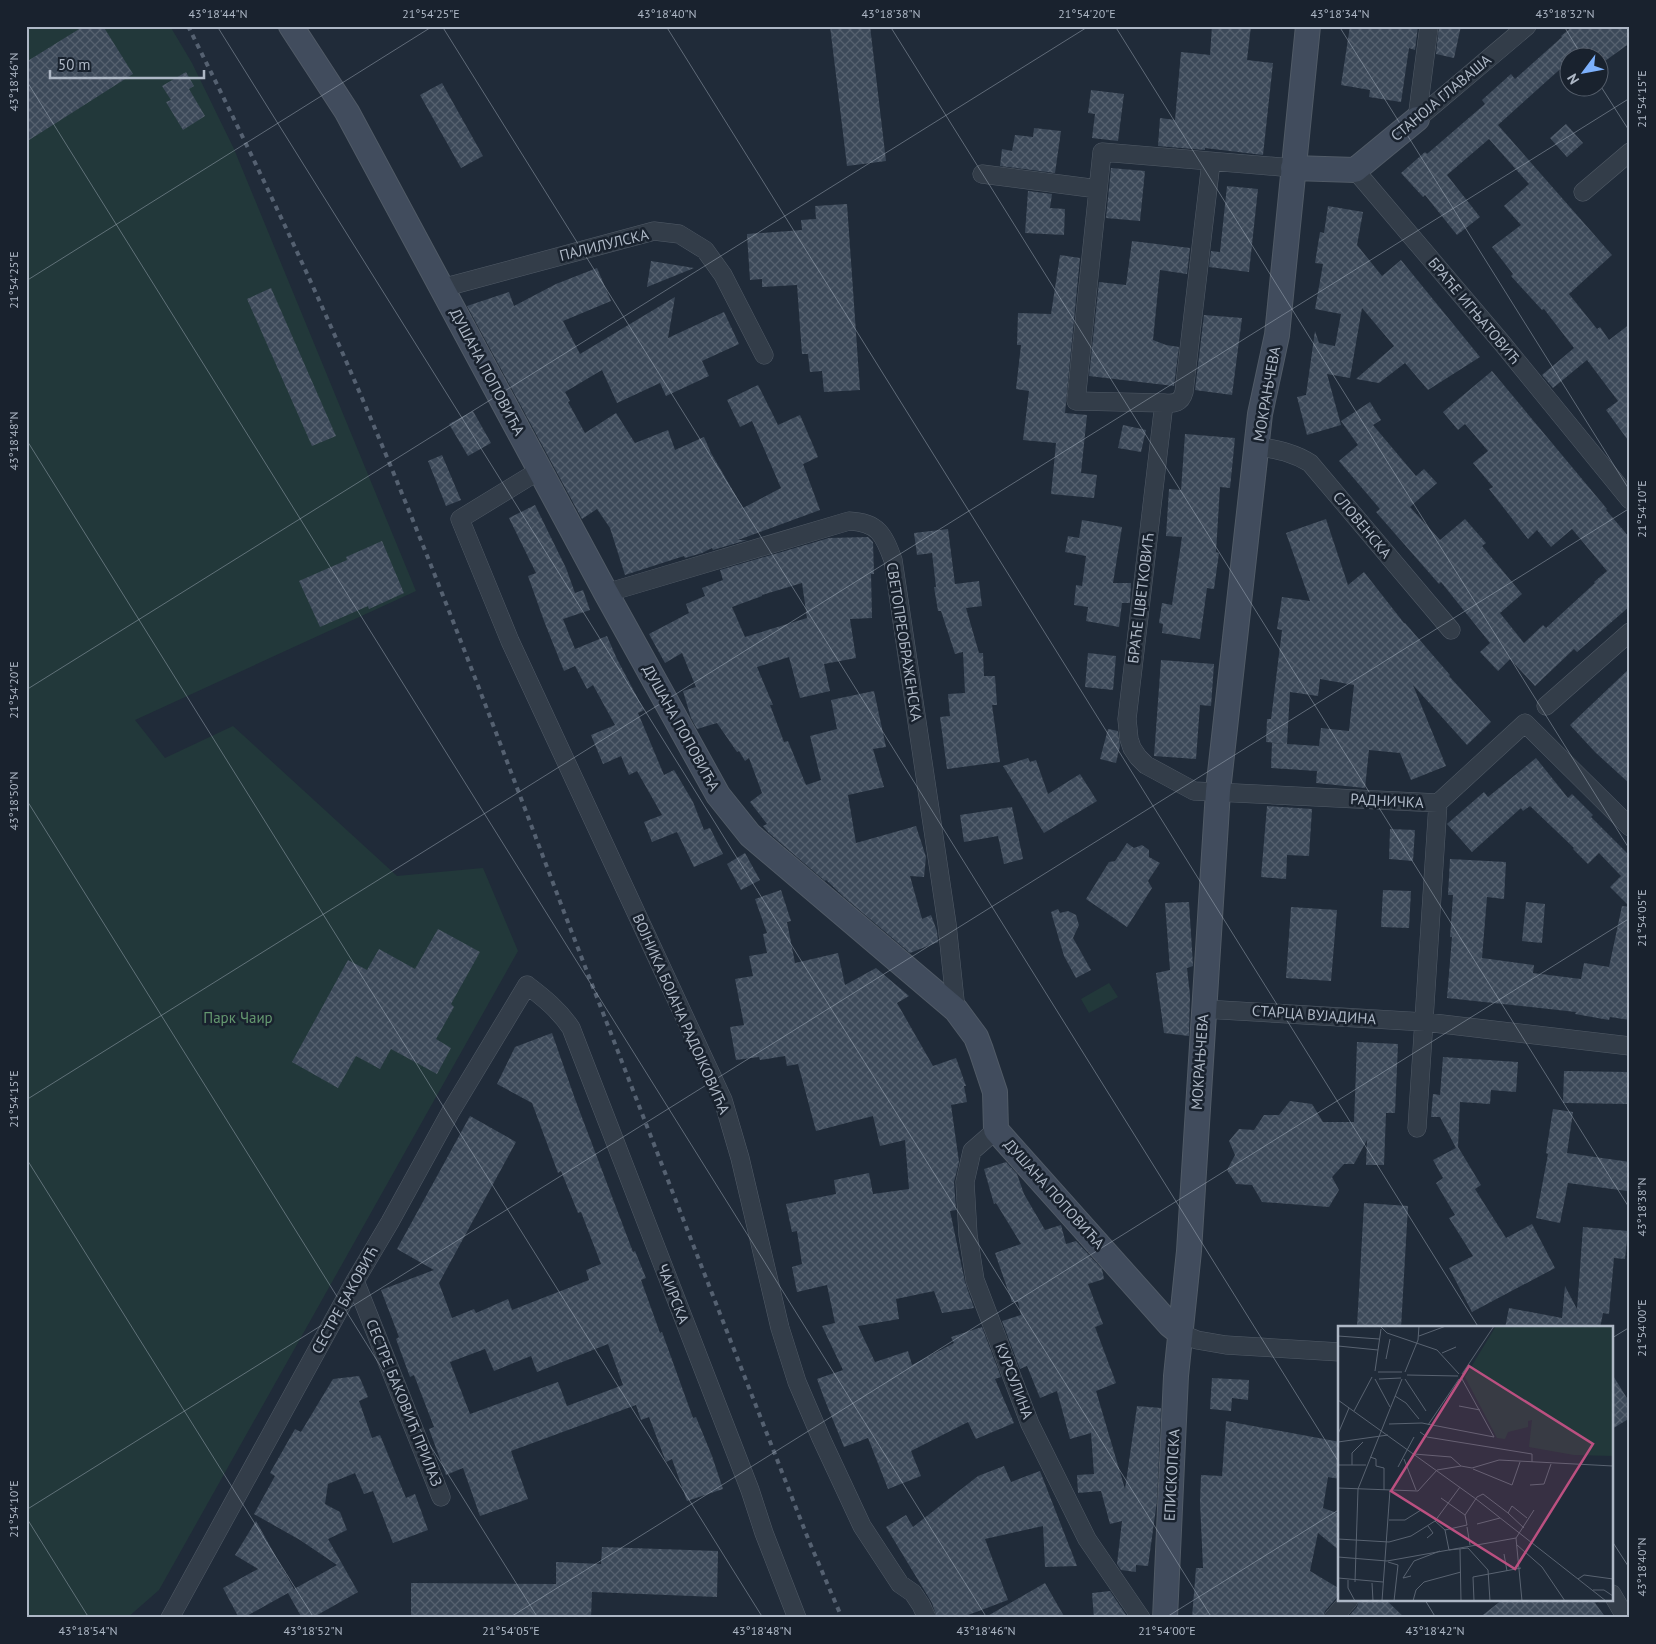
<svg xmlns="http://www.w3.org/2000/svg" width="1656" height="1644" font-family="'PT Sans',sans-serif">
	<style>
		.green { fill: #22383a }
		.building { fill: url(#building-cross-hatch); fill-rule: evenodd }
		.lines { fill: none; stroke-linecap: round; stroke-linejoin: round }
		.street-casing { stroke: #515b67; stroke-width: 19 }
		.secondary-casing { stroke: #515b67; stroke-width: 26 }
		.street { stroke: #333d49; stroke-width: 18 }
		.secondary { stroke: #414c5d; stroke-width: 24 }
		.rail { stroke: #556171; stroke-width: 4; stroke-dasharray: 5 5; stroke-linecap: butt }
		.ticks { fill: none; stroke: #aeb8c6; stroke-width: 1; stroke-opacity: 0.45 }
		.labels { text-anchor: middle; stroke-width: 5; stroke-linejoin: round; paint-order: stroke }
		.street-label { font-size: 15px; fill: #aeb8c6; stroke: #19222e }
		.park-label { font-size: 15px; fill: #64976f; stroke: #19222e }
		.inset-road { fill: none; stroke: #596371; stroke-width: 1 }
		.view { fill: #bb5080; fill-opacity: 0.15; stroke: #bb5080; stroke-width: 2.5 }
		.inset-edge { fill: none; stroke: #aeb8c6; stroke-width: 2.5 }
		.neatline { fill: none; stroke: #aeb8c6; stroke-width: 2 }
		.ticks-label { font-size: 12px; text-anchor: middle; fill: #aeb8c6 }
	</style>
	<defs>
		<pattern id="building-cross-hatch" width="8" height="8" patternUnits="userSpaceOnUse" patternTransform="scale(1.25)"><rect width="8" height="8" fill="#3c4959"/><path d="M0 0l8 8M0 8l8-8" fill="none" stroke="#56616f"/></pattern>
	</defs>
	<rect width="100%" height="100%" fill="#202b39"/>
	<path class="green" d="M26,26H170L192,63L234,149L416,591L135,720L165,758L233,726L397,876L483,868L518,951L159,1590L127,1618H26Z
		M1109,983L1118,997L1089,1013L1081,999Z"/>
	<path class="building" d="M84,26H103L133,74L26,142V62Z
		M830,26H870L886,161L847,166Z
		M1212,26H1251L1247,60L1273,63L1263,155L1205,148V150L1158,146L1160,118L1175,120L1181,52L1210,55Z
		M1350,26H1418L1415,50L1409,48L1401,102L1369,97L1370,90L1341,85Z
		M1439,26H1461L1454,58L1436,54Z
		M1573,26H1630V43L1598,66V58H1568V62L1498,125L1612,255L1569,294L1597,329L1600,327L1609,340L1630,324V443L1606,410L1618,401L1587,360L1553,388L1542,375L1574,348L1544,309L1542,310L1511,276L1513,274L1492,247L1521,225L1504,206L1529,184L1489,139L1447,175L1480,217L1457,235L1425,195L1423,197L1401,173L1425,152L1427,154L1485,104L1482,100L1511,74L1515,79L1562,37L1561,36Z
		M186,72L194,86L189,89L205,116L183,130L166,102L171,100L162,86Z
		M442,83L483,156L461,168L420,95Z
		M1091,90L1124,94L1118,141L1092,138L1095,114L1088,113Z
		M1566,124L1583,143L1567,157L1550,138Z
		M1034,128L1061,131L1055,173L1000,166L1002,149L1012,151L1015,135L1033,137Z
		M1111,168L1145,171L1140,221L1106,218Z
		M1227,186L1258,189L1249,272L1209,267L1211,251L1220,252Z
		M1028,191L1052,194L1050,208L1065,209L1064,235L1025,233Z
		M847,204L860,390L824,392L822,371L810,372L808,354H802L797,285L762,287V279L750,280L747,234L802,230L801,220L816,219L815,206Z
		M1328,206L1363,212L1357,245L1382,276L1401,260L1480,357L1428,390L1405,363L1379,383L1356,379L1394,346L1362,308L1350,378L1327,374L1341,425L1307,435L1297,397L1306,395L1315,331L1319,343L1335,346L1341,314L1315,309L1323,264L1315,263L1320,232L1324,233Z
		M1132,241L1190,248L1187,274L1160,270L1153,340L1166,345L1179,347L1174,386L1089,376L1099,282L1126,285Z
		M1060,255L1080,258L1065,413L1087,415L1081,473L1097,475L1094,498L1051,494L1056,443L1023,440L1029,391L1016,389L1021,345H1017L1018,313L1051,314Z
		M651,261L694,268L647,287Z
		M597,268L611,301L563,321L580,354L675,297L668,338L724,312L739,344L702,361L709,376L666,396L660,383L617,403L602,370L565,392L570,401L568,402L585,433L616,413L635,443L668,430L675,450L704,437L711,453L743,508L781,488L752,421L740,427L727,400L758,385L778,425L800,415L818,457L803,464L820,510L738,540H747L713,550L712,548L702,553L685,558L684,556L625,575L610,528L597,509L582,519L467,306L509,292L514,306L556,284Z
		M271,288L336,436L312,446L247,299Z
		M1204,315L1242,318L1232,395L1195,390Z
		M1492,371L1607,509L1606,510L1630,538V606L1577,652L1574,649L1535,686L1510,659L1498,671L1480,652L1490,643L1441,582L1439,584L1376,512L1380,509L1339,461L1358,445L1341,421L1370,402L1381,420L1373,425L1416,476L1424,469L1437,483L1410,507L1440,540L1465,519L1486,543L1482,546L1522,594L1500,613L1524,643L1543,625L1546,628L1595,583L1594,582L1607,571L1572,529L1551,547L1537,530L1528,539L1489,489L1493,487L1473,463L1488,451L1465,424L1458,430L1443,412Z
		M473,411L491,443L468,456L449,424Z
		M1123,425L1146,430L1141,452L1118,448Z
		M1185,434L1235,438L1230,488L1220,487L1216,552L1219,553L1214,589L1207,588L1200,639L1162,633L1163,624L1159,623L1162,603L1172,605L1182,537L1166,536L1169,489L1181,490Z
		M442,455L461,500L446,506L428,461Z
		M535,505L566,568L575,593L583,590L590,610L563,619L575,649L607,636L617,659L644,710L638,713L664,775L674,770L693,802L704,830L710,828L723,854L694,867L677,832L652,842L644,822L662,815L637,771L629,775L621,756L603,764L591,735L615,725L593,685L587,689L575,666L564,671L544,621L528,576L536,573L509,518Z
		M1326,519L1348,585L1364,572L1404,623H1405L1450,675L1449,676L1491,722L1467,745L1413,685L1446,766L1411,780L1400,753L1369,750L1365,788L1316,783L1317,771L1271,768L1272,743L1287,744L1266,742L1267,719H1271L1282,630L1277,629L1282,597L1310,601L1286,533ZM1320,679L1354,685L1349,731L1321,728L1319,746L1287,744L1290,692L1318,696Z
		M1082,520L1122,527L1113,583H1131L1130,603H1122L1119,627L1086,621L1088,607L1074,605L1076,585L1082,586L1086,556L1065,552L1068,536L1079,538Z
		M948,529L955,584L979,581L982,606L966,608L979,653H983L984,676H995L997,705H992L1000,762L947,769L940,717L950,716L948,694L965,693L963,652L955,654L941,611H938L934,587H936L932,553L917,555L914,533Z
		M868,537L873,542L874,574H871L872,618L850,619L856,658L824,664L830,691L800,698L789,657L757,667L773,705H770L784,742L788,741L806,785L821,780L810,736L837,729L831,700L874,691L886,747L873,749L884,787L848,795L856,843L916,826L926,857L924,877L910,876L922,919L931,915L937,931L938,942L910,953L844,897L826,880L825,881L769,833L763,826L767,824L750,802L762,793L749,758L745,761L739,751L737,752L717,723L697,729L691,718L683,691L696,687L682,653L665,663L649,634L689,613L686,604L705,596L702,588L723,580L720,570L829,538ZM802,583L807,618L745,637L732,607L762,596V595Z
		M382,541L404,593L369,609L368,606L320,627L299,581L347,560L346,557Z
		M1088,653L1116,656L1113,690L1085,687Z
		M1161,660L1214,664L1211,706L1200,705L1196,759L1154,756Z
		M1630,668V784L1595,752L1570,725Z
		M1108,729L1118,731L1120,746L1116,763L1100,759Z
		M1028,758L1030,762L1036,760L1048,794L1080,774L1097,801L1044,833L1003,766Z
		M1536,758L1568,798L1572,794L1593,815L1591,817L1630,856V1020L1610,1017L1609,1020L1575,1014L1576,1012L1447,998L1452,937H1450L1453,895H1448L1450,859L1506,862L1504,899L1487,897L1482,958L1534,965L1533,973L1581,979L1584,963L1609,967L1622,906L1630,907L1610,887L1621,876L1599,853L1588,864L1573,849L1574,848L1530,806L1523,811L1521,808L1472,852L1447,824L1484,792L1488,797Z
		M1267,806L1312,809L1309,856L1287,855L1286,879L1261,877Z
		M1012,807L1023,859L1004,864L998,836L964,842L960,815Z
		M1390,829L1415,830L1413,861L1389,859Z
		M1127,843L1134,848L1142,845L1149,850V857L1160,863L1148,881L1152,888L1127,927L1086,899L1109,862L1115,861Z
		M745,853L760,880L741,890L727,864Z
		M781,890L791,921L787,922L795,963L838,953L845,985L876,968L909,996L897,1003L933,1066L956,1058L966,1086H964L967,1102L951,1105L959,1162L954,1182L956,1210L950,1211L965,1282L974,1308L942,1313L934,1291L896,1299L899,1319L858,1326L875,1362L908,1351L912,1365L954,1343L951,1337L982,1327L1001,1377L995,1379L1014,1423L976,1439L968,1422L911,1451L921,1476L888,1489L868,1438L844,1447L824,1398L817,1379L843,1370L822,1326L835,1323L827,1285L797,1292L792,1267L802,1264L797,1231L792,1232L786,1204L836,1194L834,1180L869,1173L873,1194L909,1189L905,1140L880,1146L873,1116L816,1131L798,1064L787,1066L785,1056L760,1060L759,1057L736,1060L730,1027L744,1025L735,979L753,976L749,956L767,953L763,934L767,933L755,899Z
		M1383,890L1411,891L1409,928L1381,927Z
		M1189,902L1193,966L1187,968L1190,995L1189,1036L1164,1033L1156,973L1170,970L1165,903Z
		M1526,902L1545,904L1542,943L1522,941Z
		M1291,907L1337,910L1331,981L1286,978Z
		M1058,909L1060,913L1068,911L1076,915L1079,925L1073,938L1091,970L1076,978L1064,956L1051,912Z
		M438,929L480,952L451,1004L454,1007L436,1039L451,1048L437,1074L391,1049L380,1069L356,1056L338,1088L292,1062L348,960L367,970L379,949L415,969Z
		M552,1033L575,1099L633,1252L635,1251L646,1278L641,1280L660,1333L662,1332L693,1418L696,1417L712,1456L723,1489L687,1501L672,1459L666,1462L649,1417L641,1420L636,1405L511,1451L528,1499L480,1516L463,1468L446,1475L429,1429L434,1427L414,1375L410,1377L396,1339L399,1337L381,1290L434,1270L397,1249L470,1116L516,1142L439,1283L452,1318L474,1309L476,1313L508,1299L512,1310L589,1280L586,1270L601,1264L581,1212L578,1213L561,1171L558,1173L532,1103L497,1084L515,1047ZM608,1344L623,1385L567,1406L558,1382L470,1414L450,1362L485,1349L494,1371L531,1356L537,1372Z
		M1357,1042L1398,1044L1395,1113H1386L1384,1165H1366L1367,1140L1354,1164H1344L1332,1177L1339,1190L1329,1207L1262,1202L1252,1185L1236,1184L1227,1170L1235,1155L1229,1141L1239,1129L1254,1130L1264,1115H1279L1290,1101L1312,1104L1323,1122H1354Z
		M1443,1057L1518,1062L1516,1092L1491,1090L1490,1104L1460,1102L1458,1147L1481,1185L1475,1189L1506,1238L1532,1224L1555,1268L1472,1312L1449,1268L1473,1256L1449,1218L1455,1215L1436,1183L1443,1178L1433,1160L1456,1148L1440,1117H1431L1433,1094L1440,1095Z
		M1564,1071L1630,1072V1104L1563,1103Z
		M1553,1109L1573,1112L1567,1153L1630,1162L1627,1191L1568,1183L1560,1223L1536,1218L1548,1154L1546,1153Z
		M1006,1162L1017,1174L1024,1194L1045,1230L1061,1225L1066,1244L1076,1241L1102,1269L1104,1279L1088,1284L1103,1324L1095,1327L1116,1383L1096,1391L1125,1489L1137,1406L1161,1408L1157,1501L1148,1566L1136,1565V1572L1121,1570L1117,1564L1122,1521L1110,1524L1101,1491L1078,1493L1077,1475L1094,1474L1091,1433L1070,1439L1057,1391L1040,1398L1027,1366L1020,1369L1002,1321L1021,1315L1018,1302H1012L995,1253L1021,1244L996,1203L994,1204L984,1169Z
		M1364,1203L1408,1206L1401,1328L1357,1326Z
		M1583,1227L1628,1231L1625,1259L1614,1258L1609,1314L1603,1313L1600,1328H1505L1509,1308L1562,1318L1565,1286L1577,1309Z
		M1612,1374L1630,1403V1418L1612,1429Z
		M359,1376L368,1397L359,1401L372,1438L380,1435L406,1498L415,1494L428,1530L393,1543L373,1491L364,1494L355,1473L328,1484L325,1504L340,1512L347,1530L328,1539L358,1592L312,1618H302L288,1593L243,1618H239L223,1588L258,1569L235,1555L256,1521L294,1589L337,1565L300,1540L254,1514L275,1476L270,1473L295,1429L301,1432L333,1379Z
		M1212,1378L1249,1380L1248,1400L1232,1398L1231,1411L1210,1409Z
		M1226,1421L1340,1442V1479L1328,1477L1323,1508L1340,1514V1551L1318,1533L1310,1571L1340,1589V1594L1325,1611L1323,1618H1192L1196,1568H1203L1200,1502L1201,1475L1222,1476Z
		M1004,1466L1011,1482L1040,1471L1077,1566L1045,1567L1043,1526L985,1539L1008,1600L960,1618H937L932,1603L886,1527L906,1515L913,1527L978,1476Z
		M602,1547L718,1551L717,1597L592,1592L591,1618H411V1583L556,1584V1562L601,1564Z
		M1045,1583L1065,1618H984Z
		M1110,1591L1128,1618H1094L1092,1593Z
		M1359,1600H1386L1405,1618H1347L1357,1607Z
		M1502,1600H1593L1606,1618H1479Z"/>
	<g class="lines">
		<defs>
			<path id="street" d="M1417,119L1527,26
				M1417,119L1429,26
				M1293,168L1102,152L1076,401L1164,403L1127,719L1129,739L1132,748L1138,757L1146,765L1194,791L1438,803L1525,723L1630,827
				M1355,170L1502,343L1630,500
				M982,174L1098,189
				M1583,192L1630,152
				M442,288L654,231L679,234L705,250L723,275L764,355
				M1164,403C1174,404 1181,403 1184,392L1211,162
				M1257,446C1277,450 1293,452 1310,463L1451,630
				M540,470L460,519L510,641L723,1100L740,1158L780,1328L797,1382L821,1438L862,1526L900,1584L913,1593L921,1605L927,1618
				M606,593L849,521C878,522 884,535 893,560L947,924L956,1010
				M1546,706L1630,632
				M1204,1009L1425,1022L1630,1046
				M1417,1128L1438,803
				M996,1130L972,1151L965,1182L968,1235L975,1280L1030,1424L1087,1539L1141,1618
				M355,1281L441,1497
				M1180,1333L1197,1340L1226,1345L1340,1352
				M1612,1594L1626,1618
				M170,1618L355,1281L390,1222L451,1111L527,985C544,998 559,1010 571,1028L750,1490L764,1533L797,1618
				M1333,1618L1349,1600"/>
			<path id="secondary" d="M291,26L347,112L606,593L718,795L750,835L956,1010L976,1037L981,1050L995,1092L996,1130L1170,1325L1180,1333
				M1293,168L1355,170L1417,119
				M1165,1618L1176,1376L1189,1251L1218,791L1260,414L1277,335L1308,26"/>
		</defs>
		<use href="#street" class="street-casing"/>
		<use href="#secondary" class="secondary-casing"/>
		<use href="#street" class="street"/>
		<use href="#secondary" class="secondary"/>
		<path class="rail" d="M188,26C247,144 304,263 356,384C431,558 497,735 564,912C645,1122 727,1332 809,1541L842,1618"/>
	</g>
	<path class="ticks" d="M217,26L1212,1618M442,26L1340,1464M666,26L1479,1328M890,26L1630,1209M1115,26L1630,850M1339,26L1630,491M1564,26L1583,58M26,80L987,1618M1598,82L1630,132M26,281L433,26M26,439L763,1618M26,690L1089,26M26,799L538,1618M26,1100L1630,98M26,1158L314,1618M1612,1338L1630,1327M26,1510L1630,508M26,1517L89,1618M1612,1541L1630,1569M1425,1600L1436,1618M509,1618L1630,918M1165,1618L1340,1509"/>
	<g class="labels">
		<g class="street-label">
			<text transform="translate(1441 98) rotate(-40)" y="5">СТАНОЈА ГЛАВАША</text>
			<text transform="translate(604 245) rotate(-14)" y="5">ПАЛИЛУЛСКА</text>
			<text transform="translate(1474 311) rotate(50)" y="5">БРАЋЕ ИГЊАТОВИЋ</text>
			<text transform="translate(487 372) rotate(62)" y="5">ДУШАНА ПОПОВИЋА</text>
			<text transform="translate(1267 394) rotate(-80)" y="5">МОКРАЊЧЕВА</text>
			<text transform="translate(1362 525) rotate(50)" y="5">СЛОВЕНСКА</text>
			<text transform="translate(1141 598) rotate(-83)" y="5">БРАЋЕ ЦВЕТКОВИЋ</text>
			<text transform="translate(904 642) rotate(81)" y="5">СВЕТОПРЕОБРАЖЕНСКА</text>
			<text transform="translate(681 728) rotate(61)" y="5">ДУШАНА ПОПОВИЋА</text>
			<text transform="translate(1387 801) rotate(3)" y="5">РАДНИЧКА</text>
			<text transform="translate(681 1014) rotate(66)" y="5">ВОЈНИКА БОЈАНА РАДОЈКОВИЋА</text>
			<text transform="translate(1314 1015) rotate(4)" y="5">СТАРЦА ВУЈАДИНА</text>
			<text transform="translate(1200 1062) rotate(-86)" y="5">МОКРАЊЧЕВА</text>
			<text transform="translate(1054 1194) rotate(48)" y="5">ДУШАНА ПОПОВИЋА</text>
			<text transform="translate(673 1294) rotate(69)" y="5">ЧАИРСКА</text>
			<text transform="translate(345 1300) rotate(-61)" y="5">СЕСТРЕ БАКОВИЋ</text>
			<text transform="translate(1014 1381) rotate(69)" y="5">КУРСУЛИНА</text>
			<text transform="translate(404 1403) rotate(68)" y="5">СЕСТРЕ БАКОВИЋ ПРИЛАЗ</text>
			<text transform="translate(1172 1475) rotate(-87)" y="5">ЕПИСКОПСКА</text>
		</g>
		<g class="park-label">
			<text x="238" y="1023">Парк Чаир</text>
		</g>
	</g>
	<g transform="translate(1338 1326)">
		<rect width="275" height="275" fill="#202b39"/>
		<path d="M158,0H275V130L236,129L191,121L194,94L190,95V101L170,106L167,113L159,112L127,51Z" fill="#22383a"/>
		<path class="inset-road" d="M42,0L49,7L99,24L121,48M0,10L41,13M81,10L108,0M0,20L40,24M104,27L118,21M48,33L52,13M37,45L43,3M40,46H64M67,46L80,14L81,0M124,48L156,0M69,49L120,50M37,53L52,81M41,53L63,52M67,53L88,85M57,70L68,77L81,93M0,74L138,173L268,275M121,80L142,84M16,85L34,51M51,98L84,97L156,111L124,53M90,99L121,53M82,106L89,111L194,128V136M0,108L11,82M0,116L50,109M76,128L113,131L123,140M32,131L38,133V140L46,142V164M66,133L78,164M0,139H28M14,139V127L25,116M60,141L76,111M135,143L174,159L182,136M99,144L123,140L134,142L161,134L275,140M192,159L206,158L213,138M0,162L80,165L99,144M103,172L127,189M170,187L186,202M51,194H67L83,184L86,186M97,195L107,204L129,199L127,189L139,171L145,168L170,187L174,180L189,192M139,198L162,192M129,201L132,219M107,204L111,224L130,222L150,244L152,275M89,212L95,207L90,200M178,212L184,275M0,213L51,216L73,210L97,195L122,161M179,219L204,241L227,275M122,223L123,275M166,228L169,245M0,231L49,235L178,212L196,184M50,236L60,239L56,275M73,250L65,252L76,235L102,225M0,252L45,256M240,253L246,249L275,253M10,254V262L17,275M17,256L20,163L64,53M34,257L35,275M255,264H266L275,270M44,275L52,164M75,275L78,264L86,256L123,246M136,275L135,251L183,242"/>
		<path class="view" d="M131,40L255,118L177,243L53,165Z"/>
		<rect width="275" height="275" class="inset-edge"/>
	</g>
	<rect width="1656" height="1644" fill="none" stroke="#19222e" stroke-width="55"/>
	<g transform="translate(1584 72) rotate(238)"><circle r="24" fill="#19222e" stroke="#555e6b"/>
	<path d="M0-4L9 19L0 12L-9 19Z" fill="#7db1fc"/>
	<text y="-8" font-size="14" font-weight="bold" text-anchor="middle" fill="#aeb8c6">N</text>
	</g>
	<path d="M50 70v8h154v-8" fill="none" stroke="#aeb8c6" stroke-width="2.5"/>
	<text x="58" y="70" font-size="15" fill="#aeb8c6" stroke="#19222e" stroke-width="4" paint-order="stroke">50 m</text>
	<rect x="28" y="28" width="1600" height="1588" class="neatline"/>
	<g class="ticks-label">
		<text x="218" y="18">43°18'44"N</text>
		<text x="431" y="18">21°54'25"E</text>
		<text x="667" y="18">43°18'40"N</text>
		<text x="891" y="18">43°18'38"N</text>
		<text x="1087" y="18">21°54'20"E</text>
		<text x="1340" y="18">43°18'34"N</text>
		<text x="1565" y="18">43°18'32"N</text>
		<text transform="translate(14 82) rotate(-90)" y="4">43°18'46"N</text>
		<text transform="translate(1642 99) rotate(-90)" y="4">21°54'15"E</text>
		<text transform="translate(14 280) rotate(-90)" y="4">21°54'25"E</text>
		<text transform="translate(14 441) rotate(-90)" y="4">43°18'48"N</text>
		<text transform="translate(1642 509) rotate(-90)" y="4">21°54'10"E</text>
		<text transform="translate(14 690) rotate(-90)" y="4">21°54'20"E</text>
		<text transform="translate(14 801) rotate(-90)" y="4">43°18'50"N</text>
		<text transform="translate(1642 918) rotate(-90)" y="4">21°54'05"E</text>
		<text transform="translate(14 1099) rotate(-90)" y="4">21°54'15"E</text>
		<text transform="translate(1642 1207) rotate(-90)" y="4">43°18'38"N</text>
		<text transform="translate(1642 1328) rotate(-90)" y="4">21°54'00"E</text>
		<text transform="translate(14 1509) rotate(-90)" y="4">21°54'10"E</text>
		<text transform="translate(1642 1567) rotate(-90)" y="4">43°18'40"N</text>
		<text x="88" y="1635">43°18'54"N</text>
		<text x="313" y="1635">43°18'52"N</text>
		<text x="511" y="1635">21°54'05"E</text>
		<text x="762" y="1635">43°18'48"N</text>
		<text x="986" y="1635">43°18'46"N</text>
		<text x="1167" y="1635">21°54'00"E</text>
		<text x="1435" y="1635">43°18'42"N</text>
	</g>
</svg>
